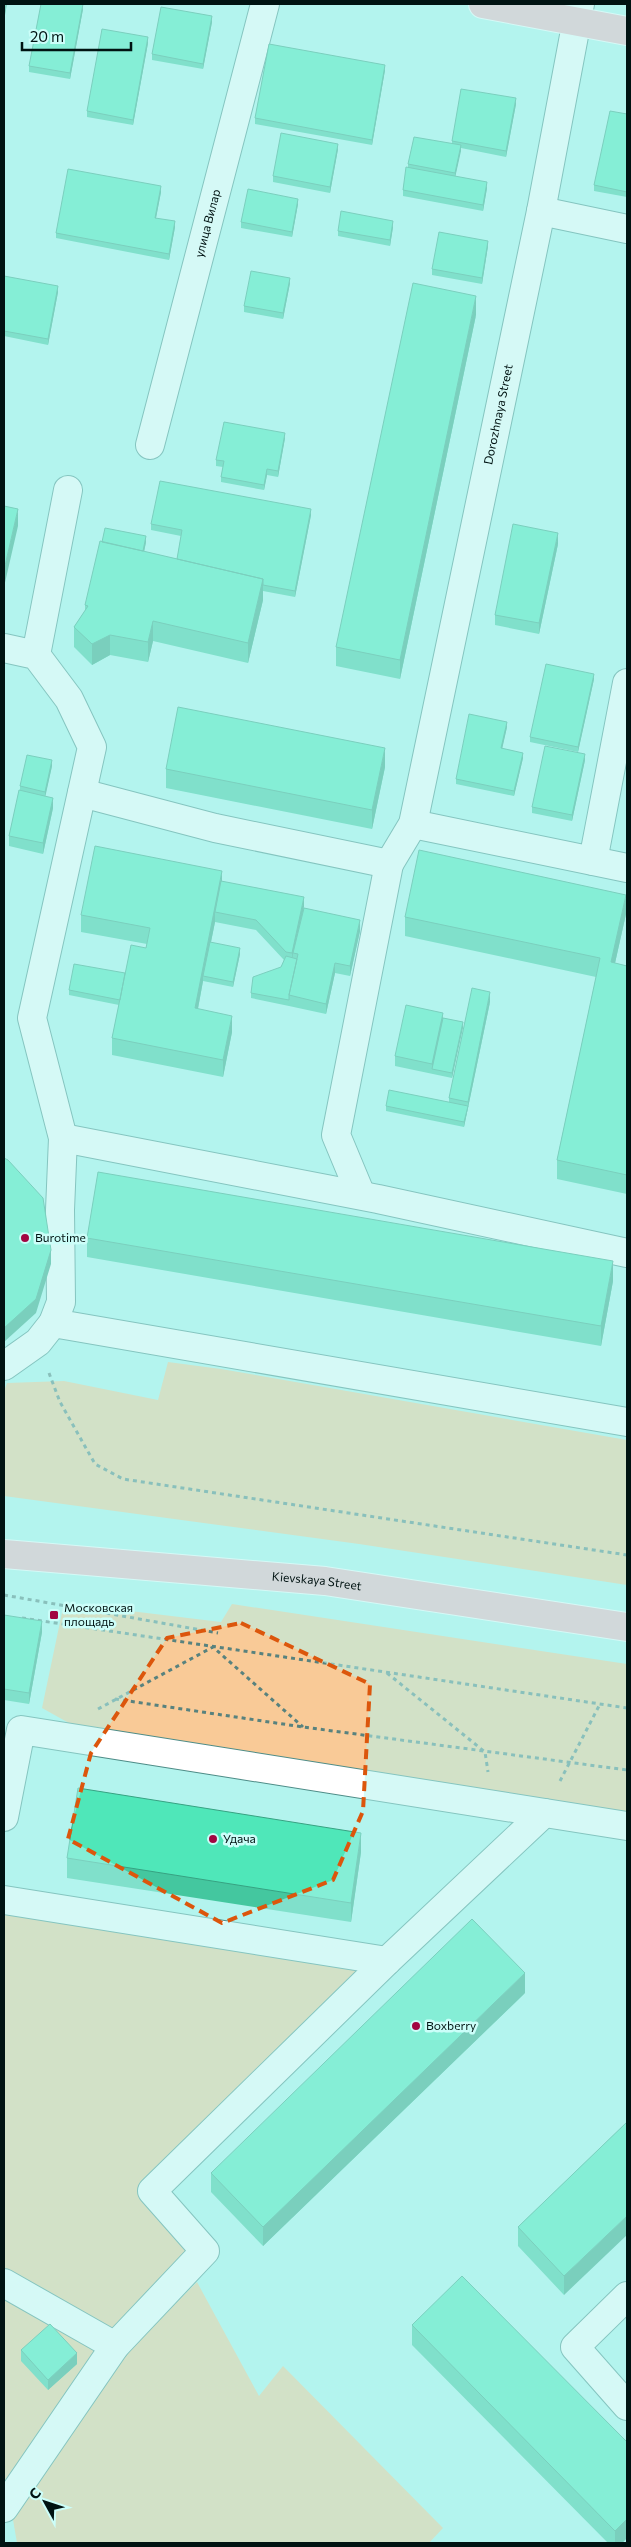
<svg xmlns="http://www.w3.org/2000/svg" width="631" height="2547" font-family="Commissioner,sans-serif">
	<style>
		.green { fill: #f9ca97 }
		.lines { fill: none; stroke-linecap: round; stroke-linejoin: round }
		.minor-casing { stroke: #4e8c87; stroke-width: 30 }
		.major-casing { stroke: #fff; stroke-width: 30 }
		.path { stroke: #58827e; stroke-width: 3; stroke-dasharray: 4 4; stroke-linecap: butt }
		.minor { stroke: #fff; stroke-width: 28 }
		.major { stroke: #f6b6c2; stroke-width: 28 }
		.wall { fill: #44c79f }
		.shaded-wall { fill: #37a282 }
		.building { fill: #4fe7b9; stroke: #37a282 }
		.marked { fill: none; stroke: #dc560c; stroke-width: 4; stroke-dasharray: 10 6; stroke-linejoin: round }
		.poi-dot { fill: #a20642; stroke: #ccfef9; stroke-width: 2 }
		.labels { text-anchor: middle; stroke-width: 5; stroke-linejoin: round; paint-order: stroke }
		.street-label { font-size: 12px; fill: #001312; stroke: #ccfef9 }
		.poi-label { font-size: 12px; fill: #001312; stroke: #ccfef9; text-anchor: start }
	</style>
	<rect width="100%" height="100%" fill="#b3f4ee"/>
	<path class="green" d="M168,1362L221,1369L627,1440V1585L359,1544L4,1496V1391L7,1383L64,1381L158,1400Z
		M64,1603L221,1622L232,1604L627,1664V1814L76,1727L42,1708Z
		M4,1914L374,1966L139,2195L191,2252L115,2334L4,2271Z
		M197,2282L259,2396L283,2366L443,2528L429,2543H17L11,2508L130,2348Z
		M4,2294L104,2347L4,2488Z"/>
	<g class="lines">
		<defs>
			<g id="minor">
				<path d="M541,211L627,229"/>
				<path id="s1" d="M150,445L265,4"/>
				<path d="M4,648L36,655L69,699L92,747L32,1018L63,1138L60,1210L61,1302L53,1323"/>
				<path d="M36,655L68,490"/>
				<path d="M82,793L215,828L389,864L336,1135L361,1195"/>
				<path d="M413,824L627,868"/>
				<path d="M593,861L627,683"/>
				<path id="s2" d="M389,864L413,824L541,211L580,4"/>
				<path d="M63,1138L378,1199L627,1253"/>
				<path d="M4,1366L38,1342L53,1323L627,1422"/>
				<path d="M4,1817L21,1730L627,1826"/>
				<path d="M4,1900L387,1961"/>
				<path d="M4,2283L115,2346"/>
				<path d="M627,2296L575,2347L627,2406"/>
				<path d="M4,2508L115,2346L205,2251L152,2191L387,1961L544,1813"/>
			</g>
			<g id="major">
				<path d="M483,4L627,31"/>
				<path id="s3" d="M4,1554L325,1581L627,1627"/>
			</g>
		</defs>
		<use href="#minor" class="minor-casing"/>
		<use href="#major" class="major-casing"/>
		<path class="path" d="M49,1373L60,1402L95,1464L123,1479L627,1555
			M4,1595L218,1633
			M22,1618L627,1708
			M387,1673L485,1752L488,1772
			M115,1699L303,1727L627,1770
			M98,1709L213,1647L303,1727
			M560,1781L600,1704"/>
		<use href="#minor" class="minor"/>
		<use href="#major" class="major"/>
	</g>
	<path class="wall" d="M83,9L70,79L29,72V66Z
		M212,22L203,69L152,60V54Z
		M148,43L133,125L87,117V111Z
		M385,70L372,145L255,124V118Z
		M516,104L506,157L461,148L455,177L487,188L483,211L403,196V190L408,168V164L452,144V141Z
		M627,114V197L594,191V185Z
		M338,149L330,193L273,182V176Z
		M161,192L156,218L175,227L169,260L56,238V233Z
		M298,204L292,237L241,228V222Z
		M393,227L390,246L338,236V231Z
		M488,246L482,284L432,275V269Z
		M4,276L58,292L48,345L4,336Z
		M290,283L283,319L244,312V306Z
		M476,315L400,679L336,666V647Z
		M285,438L278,477L267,475L264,490L221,482V477L223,467L216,466V460Z
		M311,515L295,597L263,591V600L248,663L153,641L148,662L110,655L92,665L74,647V627L85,611V605L146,542L144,552L177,559L181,536L151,530V524Z
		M558,544L539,634L495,625V615Z
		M594,679L578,752L530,742V737Z
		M507,727L502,748L523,758L514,796L456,784V779Z
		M585,760L572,821L532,813V807Z
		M52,766L45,796L53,808L43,854L9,846V836L20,790V786Z
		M385,767L372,829L166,788V769Z
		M222,881L304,908L360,931L350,976L335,973L326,1014L289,1006L251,998V993L281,967L284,960L256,930L215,922L211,942L240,954L233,987L203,981L198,1009L232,1032L223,1077L112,1055V1038L119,1005L69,995V990L125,973L146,948L147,944L81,932V915Z
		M626,914L615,963L627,966V1194L557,1179V1160L596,977L405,936V917Z
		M490,1002L464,1127L386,1111V1106L449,1102V1098Z
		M443,1018L463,1022L452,1078L395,1066V1056Z
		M87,1238L613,1281L601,1346L87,1257Z
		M4,1615L42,1632L29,1704L4,1700Z
		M361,1852L351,1922L67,1878V1858Z
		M525,1993L263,2246L211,2192V2173Z
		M627,2122L564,2295L518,2246V2227Z
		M412,2325L627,2442V2538L622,2543H608L412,2345Z
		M21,2350L77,2364L48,2390L21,2361Z"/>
	<path class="shaded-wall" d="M6,4H7L4,21V16Z
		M83,4V9L70,79V73Z
		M212,16V22L203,69V64Z
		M148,37V43L133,125V120Z
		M385,65V70L372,145V140Z
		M516,98V104L506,157V151Z
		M338,144V149L330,193V187Z
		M461,145V151L455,178V173Z
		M487,182V188L483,211V205Z
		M161,186V192L155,223V218Z
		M298,199V204L292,237V232Z
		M175,221V227L169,260V254Z
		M393,221V227L390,246V240Z
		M488,241V246L482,284V278Z
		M290,278V283L283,319V313Z
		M58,286V292L48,345V339Z
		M476,296V315L400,679V660Z
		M285,433V438L278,477V471Z
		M267,469V475L264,490V485Z
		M18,509V526L4,587V570Z
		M311,509V515L295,597V591Z
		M558,533V544L539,634V623Z
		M146,536V542L141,566V561Z
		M263,579V600L248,663V643Z
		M153,621V641L148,662V642Z
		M110,635V655L92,665V644Z
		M594,674V679L578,752V747Z
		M507,722V727L501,754V748Z
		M385,748V767L372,829V810Z
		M523,753V758L514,796V791Z
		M585,754V760L572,821V815Z
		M52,760V766L45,798V792Z
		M53,798V808L43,854V843Z
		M222,871V887L215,912V922L204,976H203V981L195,1024V1008Z
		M626,895V914L611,981V962Z
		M304,897V907L293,953L292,963V953Z
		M360,920V931L350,976V966Z
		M240,948V954L233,987V982Z
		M335,963V973L326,1014V1004Z
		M490,992V1002L464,1127V1122L468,1106V1102Z
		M443,1013V1023L432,1069V1074V1064Z
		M232,1016V1032L223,1077V1060Z
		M463,1022V1028L452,1078V1073Z
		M51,1250V1264L36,1313L4,1342V1328Z
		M613,1261V1281L601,1346V1326Z
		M42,1621V1632L29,1704V1693Z
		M361,1833V1852L351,1922V1903Z
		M525,1973V1993L263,2246V2227Z
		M627,2216V2235L564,2295V2276Z
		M77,2353V2364L48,2390V2380Z
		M627,2519V2538L622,2543H615V2531Z"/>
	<path class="building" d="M4,4H6L4,16Z
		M41,4H83L70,73L29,66Z
		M161,7L212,16L203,64L152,54Z
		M102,29L148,37L133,120L87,111Z
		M269,44L385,65L372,140L255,118Z
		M461,89L516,98L506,151L452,141Z
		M610,111L627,114V192L594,185Z
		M281,133L338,144L330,187L273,176Z
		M414,137L461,145L455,173L408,164Z
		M406,167L487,182L483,205L403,190Z
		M68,169L161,186L155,218L175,221L169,254L56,233Z
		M248,189L298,199L292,232L241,222Z
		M341,211L393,221L390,240L338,231Z
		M439,232L488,241L482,278L432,269Z
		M251,271L290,278L283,313L244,306Z
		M4,276L58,286L48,339L4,331Z
		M413,283L476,296L400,660L336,647Z
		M224,422L285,433L278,471L267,469L264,485L221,477L224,461L216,460Z
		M160,481L311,509L295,591L263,585V579L177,559L182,530L151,524Z
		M4,506L18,509L4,570Z
		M513,524L558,533L539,623L495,615Z
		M105,528L146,536L143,551L102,542Z
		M100,541L263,579L248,643L153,621L148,642L110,635L92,644L74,627L88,606L85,605Z
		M546,664L594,674L578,747L530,737Z
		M178,707L385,748L372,810L166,769Z
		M469,714L507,722L501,748L523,753L514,791L456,779Z
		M545,746L585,754L572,815L532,807Z
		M27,755L52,760L45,792L20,786Z
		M19,790L53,798L43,843L9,836Z
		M95,846L222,871L195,1008L232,1016L223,1060L112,1038L131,945L146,948L150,928L81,915Z
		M419,850L626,895L611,962L627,966V1175L557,1160L600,958L405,917Z
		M221,881L304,897L292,953L286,952L256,920L215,912Z
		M304,908L360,920L350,966L335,963L326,1004L289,995L298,954L293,953Z
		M210,942L240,948L233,982L203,976Z
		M286,956L297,959L289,995V1000L251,993L253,977L281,967Z
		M74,964L125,973L120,1000L69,990Z
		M472,988L490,992L468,1102L449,1098Z
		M406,1005L443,1013L432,1064L395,1056Z
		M443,1018L463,1022L452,1073L432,1069Z
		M389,1090L468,1106L464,1122L386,1106Z
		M4,1158L8,1160L43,1198L51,1250L36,1299L4,1328Z
		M98,1172L613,1261L601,1326L87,1238Z
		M4,1615L42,1621L29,1693L4,1689Z
		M78,1788L361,1833L351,1903L67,1858Z
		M472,1919L525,1973L263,2227L211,2173Z
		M627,2122V2216L564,2276L518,2227Z
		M462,2276L627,2442V2519L615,2531L412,2325Z
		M50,2324L77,2353L48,2380L21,2350Z"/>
	<path d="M0 0H631V2547H0ZM241,1623L370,1684L363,1811L333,1880L222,1923L68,1839L91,1753L167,1638Z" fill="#b3f4ee" fill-opacity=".55" fill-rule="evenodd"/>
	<path class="marked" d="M241,1623L370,1684L363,1811L333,1880L222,1923L68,1839L91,1753L167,1638Z"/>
	<g class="poi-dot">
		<circle cx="25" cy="1238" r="5"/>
		<rect x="49" y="1610" width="10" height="10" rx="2.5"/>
		<circle cx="213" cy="1839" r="5"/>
		<circle cx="416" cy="2026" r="5"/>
	</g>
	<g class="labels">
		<g class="street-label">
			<text dy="4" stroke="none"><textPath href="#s1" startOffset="229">улица Вилар</textPath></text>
			<text dy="4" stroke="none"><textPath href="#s2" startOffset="465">Dorozhnaya Street</textPath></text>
			<text dy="4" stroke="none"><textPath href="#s3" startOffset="314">Kievskaya Street</textPath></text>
		</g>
		<g class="poi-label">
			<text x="35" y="1242">Burotime</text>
			<text x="64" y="1612">Московская<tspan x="64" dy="14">площадь</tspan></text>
			<text x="223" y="1843">Удача</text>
			<text x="426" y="2030">Boxberry</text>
		</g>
	</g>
	<rect width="631" height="2547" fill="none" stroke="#001312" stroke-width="10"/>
	<g transform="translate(45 2502) rotate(310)" stroke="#ccfef9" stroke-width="4" paint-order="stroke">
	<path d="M0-4L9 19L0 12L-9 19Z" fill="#001312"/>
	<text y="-8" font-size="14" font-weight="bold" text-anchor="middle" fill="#001312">С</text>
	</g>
	<path d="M22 42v8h109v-8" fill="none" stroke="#001312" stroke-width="2.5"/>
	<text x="30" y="42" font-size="15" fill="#001312" stroke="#ccfef9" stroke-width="4" paint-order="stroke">20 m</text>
</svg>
